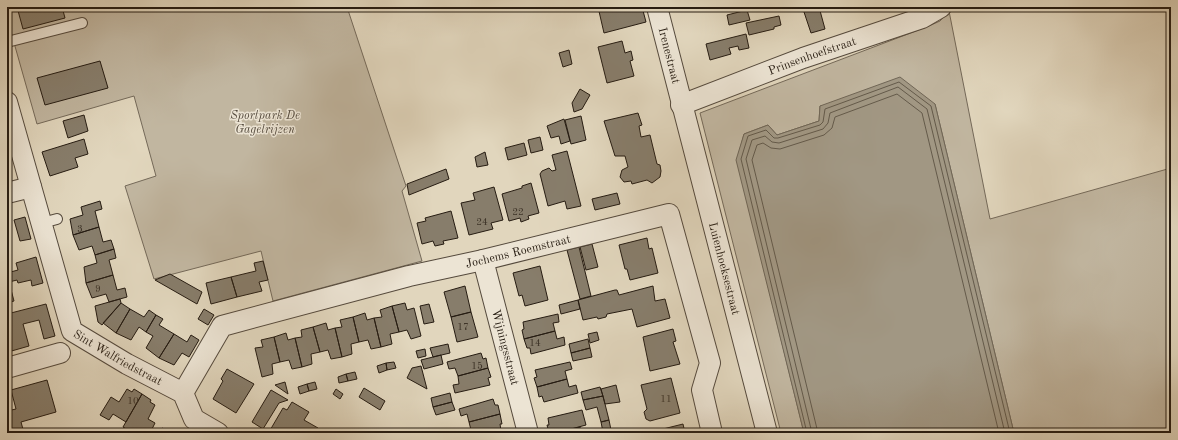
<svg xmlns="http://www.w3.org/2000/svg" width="1178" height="440" font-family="'Old Standard TT',serif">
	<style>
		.green { fill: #c1b6a0; stroke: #746959 }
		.water { fill: #a19783; stroke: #706656 }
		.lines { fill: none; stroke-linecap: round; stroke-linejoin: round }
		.shore { stroke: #645a4a; stroke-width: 1 }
		.building { fill: #877d6b; stroke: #261c12 }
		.lane-casing { stroke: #554a3d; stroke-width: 12 }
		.street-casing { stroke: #554a3d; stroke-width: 22 }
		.lane { stroke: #ece4d4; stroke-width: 10 }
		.street { stroke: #ece4d4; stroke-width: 20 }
		.labels { text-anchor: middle; stroke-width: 3; stroke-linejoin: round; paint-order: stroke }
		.number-label { font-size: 10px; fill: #3e3428 }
		.street-label { font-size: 12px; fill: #261c12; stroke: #ece4d4 }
		.park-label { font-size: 12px; font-style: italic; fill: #544a3d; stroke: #ece4d4 }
	</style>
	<rect width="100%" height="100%" fill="#e1d6bd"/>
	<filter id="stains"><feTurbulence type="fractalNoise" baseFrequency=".005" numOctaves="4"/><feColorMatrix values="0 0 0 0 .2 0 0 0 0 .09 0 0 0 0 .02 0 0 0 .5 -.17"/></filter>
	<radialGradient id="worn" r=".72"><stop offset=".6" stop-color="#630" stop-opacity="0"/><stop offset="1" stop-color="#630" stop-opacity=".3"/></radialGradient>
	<path class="green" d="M7,7H347L406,186L402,191L422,261L273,301L261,251L154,279L125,186L156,176L134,96L37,124L7,18Z
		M949,11L990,219L1171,168V433H1014L935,104L820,106L819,121L777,135L768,125L744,134L737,160L804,433H781L700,113L929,26L940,21Z"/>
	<path class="water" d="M900,77L935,104L1014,433H804L736,160L744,134L768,125L777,135L819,121L820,106Z"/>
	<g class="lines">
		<path class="shore" d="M807,433L741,159L748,136L766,130L774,138H778L820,125L823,122L825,109L899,82L931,106L1010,433
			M812,433L746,159L752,140L765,136L772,142L779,143L823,129L828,123L830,113L898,87L927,109L1005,433
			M818,433L752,160L757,145L763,143L771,148L780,149L824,135L832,128L835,117L897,94L922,113L999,433"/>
	</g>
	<path class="building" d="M17,7H62L65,18L23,29Z
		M598,7H642L646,22L604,33Z
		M810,7H819L825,29L811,33L803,9Z
		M747,10L750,20L729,25L727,15Z
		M779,16L781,25L774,27V29L749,35L746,23Z
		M746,34L749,48L739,50L738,46L729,48L731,54L710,60L706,44Z
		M622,41L625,53L631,51L633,60L630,61L634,76L607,83L598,47Z
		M569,50L572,64L563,67L559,53Z
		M100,61L108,88L45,105L37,78Z
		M580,89L590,95L582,109L574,112L572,103Z
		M638,113L642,125L639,126L641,137L650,135L657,164L660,165L661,171L660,177L652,183L647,180L632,184L631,181L624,182L620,177L622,170L628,167L625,156H615L604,121Z
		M84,115L88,131L68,138L63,121Z
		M581,116L586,140L571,144L565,120Z
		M564,119L570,141L561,144L559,136L551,138L547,126Z
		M540,137L543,150L531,153L528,140Z
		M84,139L88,154L75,158L78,167L50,176L42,152Z
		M524,143L527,155L508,160L505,148Z
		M567,151L581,206L567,209L565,201L548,206L540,174L542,171L549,168L552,171L556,170L552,155Z
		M485,152L488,165L477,167L475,157Z
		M446,169L449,179L409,195L407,184Z
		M531,183L539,213L528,216L529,219L521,222L520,218L509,221L502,194L522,188V186Z
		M494,187L503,220L491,223L493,229L469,235L461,203L475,200L473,193Z
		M617,193L620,204L595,210L592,199Z
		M100,201L102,209L95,211L99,227L73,235L70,219L83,215L81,207Z
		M451,211L458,238L443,241L444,244L435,246L433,241L422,244L417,223L426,221L425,218Z
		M25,217L31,239L20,241L14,220Z
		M99,227L103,242L111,240L114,249L95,255L92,246L79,250L73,235Z
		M647,238L649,249L652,248L658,273L630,280L627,269H625L619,245Z
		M592,244L598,267L586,270L580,247Z
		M579,247L591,296L580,299L567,250Z
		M114,249L116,258L109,260L113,275L86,283L84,267L97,263L95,255Z
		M36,257L43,283L32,286L31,280L18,283L17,280L9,282L14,301L7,303V273L18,270L16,263Z
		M263,261L268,280L259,282L262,291L237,297L231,277L256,271L254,263Z
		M540,266L548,300L525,306L522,295L519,296L513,273Z
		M170,274L202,292L197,304L155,280Z
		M113,275L117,290L125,288L127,297L109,302L106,294L92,298L86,283Z
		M231,277L237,297L211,304L206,283Z
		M465,286L471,312L451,317L444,292Z
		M653,286L655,301L665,299L670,318L637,327L632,309L607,314L606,317L598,319L597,317L583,320L578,300L615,290H617L619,295Z
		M120,299L121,303L102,325L98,322L95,306Z
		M578,300L580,309L561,314L559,305Z
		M121,303L130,309L116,333L103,323Z
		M405,303L407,310L414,308L421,336L411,339L407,330L399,332L392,306Z
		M46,304L55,336L44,339L39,320L23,324L29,346L8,352L7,314Z
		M429,304L434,322L424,324L420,306Z
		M392,306L399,332L390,334L392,344L381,347L374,318L382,317L380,310Z
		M130,309L144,317L149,310L156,315L146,332L139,327L131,340L116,333Z
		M204,309L214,315L208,325L198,319Z
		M471,312L478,337L457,342L451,317Z
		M365,313L367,320L374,318L381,347L371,349L368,340L359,342L353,317Z
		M558,314L559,322L553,323L555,331L524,339L522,330L524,329L523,322Z
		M156,315L163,319L159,325L174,334L159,358L146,348L153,336L146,332Z
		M353,317L359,342L351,344L352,354L342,357L335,328L342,327L340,320Z
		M326,323L328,330L335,328L342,357L331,359L328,350L320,352L313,327Z
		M313,327L320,352L311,354L312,364L302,367L295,338L302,337L301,330Z
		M673,329L676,341L673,342L680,364L650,371L643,337Z
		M555,331L557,339L564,337L565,345L531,354L530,348H527L524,339Z
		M597,332L599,340L590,343L588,334Z
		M286,333L288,340L295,338L302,367L292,369L289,360L280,362L274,337Z
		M174,334L187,342L191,335L199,340L189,357L182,353L174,365L159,358Z
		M274,337L280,362L272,364L273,374L262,377L255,348L263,347L261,340Z
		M588,339L590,348L571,353L569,344Z
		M448,344L450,353L433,357L430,348Z
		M590,348L592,357L573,361L571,353Z
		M425,349L426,356L418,358L416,351Z
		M481,353L483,359L486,358L488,368L458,376L455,368L449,369L447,362Z
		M441,355L443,364L424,369L421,360Z
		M394,362L396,368L387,370L386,363Z
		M570,362L572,369L565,371L567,379L537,387L534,378L537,377L535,370Z
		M386,363L387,370L379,373L377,366Z
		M421,366L427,389L407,378L412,368Z
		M488,368L491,377L488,378L490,385L455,393L453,385L459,384L458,376Z
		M227,369L254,384L236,413L213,399L223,381L221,379Z
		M355,372L357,379L348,381L346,374Z
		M346,374L348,381L339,383L338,377Z
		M671,378L680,413L650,421L646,419L644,412L647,409L641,385Z
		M567,379L569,387L576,385L578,393L544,402L542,396L539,397L537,387Z
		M47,380L56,412L21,422L24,433H12L7,411L16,409L11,390Z
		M285,382L288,394L275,385Z
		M315,382L317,389L309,391L307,384Z
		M307,384L309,391L300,394L298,387Z
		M616,385L620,402L605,404L601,389Z
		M600,387L603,396L583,400L581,392Z
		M364,388L385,401L380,410L359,397Z
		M127,389L132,392L134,389L142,394L126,422L113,414L109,420L100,415L111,397L119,402Z
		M336,389L343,394L340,399L333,394Z
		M271,390L288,400L279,403L263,429L252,422Z
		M450,393L452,402L433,407L431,398Z
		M142,394L151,400L150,402L155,405L148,419L155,423L150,433H133L123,427Z
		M603,396L609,420L601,422L597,407L586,410L583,400Z
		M493,399L495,405H498L500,414L469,422L467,414L461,416L459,409Z
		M292,402L309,412L304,420L318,428L315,433L269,432L283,408L287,410Z
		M452,402L455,410L436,415L433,407Z
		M582,410L586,425L556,433H549L547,425H549L548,418Z
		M500,414L502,424H500L501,431L493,433H465L471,430L469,422Z
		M609,420L611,430L603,432L601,422Z
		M683,424L685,433H652L655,431Z
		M580,427L581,433H556Z
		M162,428L168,431L169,429L176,433H159Z"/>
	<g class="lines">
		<defs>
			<path id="lane" d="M7,42L82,23
				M42,223L57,219"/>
			<g id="street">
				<path id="s1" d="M657,7L767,433"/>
				<path id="s2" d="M7,102L72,331L127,364L183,393L194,419L218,433"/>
				<path id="s3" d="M681,105L803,58L922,18L941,7"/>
				<path d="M7,193L31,187"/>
				<path id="s4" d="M483,260L528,433"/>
				<path d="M7,368L60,353"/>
				<path id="s5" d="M183,393L222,326L409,276L483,260L669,214L710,363L702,390L712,433"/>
			</g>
		</defs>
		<use href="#lane" class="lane-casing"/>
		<use href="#street" class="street-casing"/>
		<use href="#lane" class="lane"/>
		<use href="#street" class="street"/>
	</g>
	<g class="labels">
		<g class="number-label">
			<text x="518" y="215">22</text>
			<text x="482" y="225">24</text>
			<text x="80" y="232">3</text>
			<text x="98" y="292">9</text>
			<text x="463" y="330">17</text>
			<text x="535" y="346">14</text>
			<text x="477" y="369">15</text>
			<text x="666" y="402">11</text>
			<text x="133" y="404">10</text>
		</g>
		<g class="street-label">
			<text dy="4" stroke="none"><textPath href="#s1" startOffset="50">Irenestraat</textPath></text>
			<text dy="4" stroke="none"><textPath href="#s3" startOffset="140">Prinsenhoefstraat</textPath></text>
			<text dy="4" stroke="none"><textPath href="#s5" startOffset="383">Jochems Roemstraat</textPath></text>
			<text dy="4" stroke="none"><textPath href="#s1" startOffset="270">Luienhoeksestraat</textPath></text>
			<text dy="4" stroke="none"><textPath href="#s4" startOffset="90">Wijningsstraat</textPath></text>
			<text dy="4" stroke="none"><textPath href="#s2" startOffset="291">Sint Walfriedstraat</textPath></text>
		</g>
		<g class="park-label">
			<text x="265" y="119">Sportpark De<tspan x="265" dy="14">Gagelrijzen</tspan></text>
		</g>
	</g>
	<rect width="1178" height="440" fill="none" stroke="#e1d6bd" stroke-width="24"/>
	<rect x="8" y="8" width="1162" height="424" fill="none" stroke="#261c12" stroke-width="2"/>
	<rect x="12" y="12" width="1154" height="416" fill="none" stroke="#261c12"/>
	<rect width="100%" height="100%" filter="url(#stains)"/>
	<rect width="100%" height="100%" fill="url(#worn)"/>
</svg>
